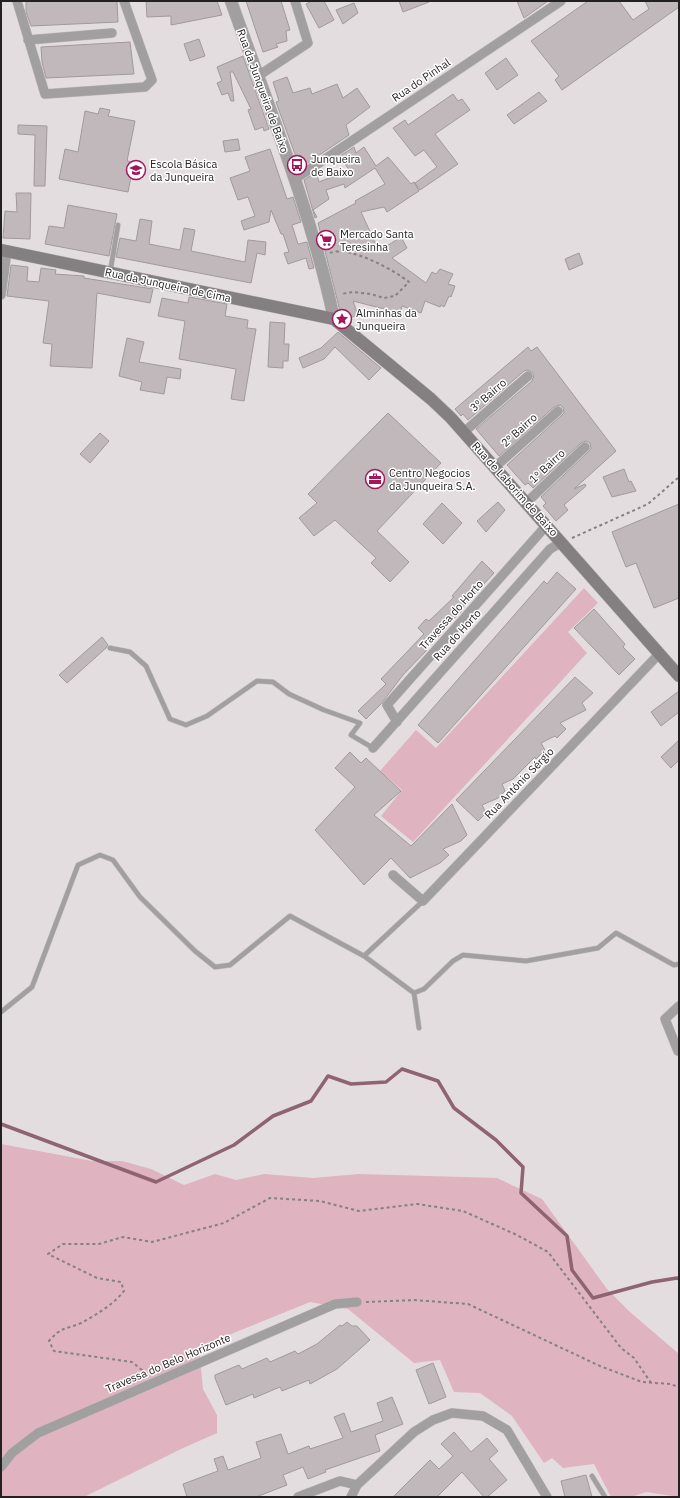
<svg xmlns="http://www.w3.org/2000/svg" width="680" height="1498" font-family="'IBM Plex Sans',sans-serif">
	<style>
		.green { fill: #dfb3c0 }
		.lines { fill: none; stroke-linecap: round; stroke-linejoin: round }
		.stream { stroke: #8e6472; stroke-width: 3.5 }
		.building { fill: #c0b8ba; stroke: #a19a9c }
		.service-casing { stroke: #c1bbbd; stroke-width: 5.5 }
		.minor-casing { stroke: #c1bbbd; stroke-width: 10 }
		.tertiary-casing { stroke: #c1bbbd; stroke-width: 13 }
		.secondary-casing { stroke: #c1bbbd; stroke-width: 13 }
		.path { stroke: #858081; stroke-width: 2; stroke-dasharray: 3 3; stroke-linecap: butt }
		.service { stroke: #a29fa0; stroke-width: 4.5 }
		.minor { stroke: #a29fa0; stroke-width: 9 }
		.tertiary { stroke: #a29fa0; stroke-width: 12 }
		.secondary { stroke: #848081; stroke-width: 12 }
		.labels { text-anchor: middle; stroke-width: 3; stroke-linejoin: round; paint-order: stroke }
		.street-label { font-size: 11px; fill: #242122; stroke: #fff }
		.poi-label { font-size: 11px; fill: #242122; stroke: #fff; text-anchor: start }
	</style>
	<rect width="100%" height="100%" fill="#e4dddf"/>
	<path class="green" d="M584,588L598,603L568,632L587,653L413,842L381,816L402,790L380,771L416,730L436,748Z
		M1,1144L92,1161H122L151,1169L184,1185L215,1174L236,1180L264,1174L313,1178L359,1174L497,1178L542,1199L607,1289L630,1312L679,1354V1497L646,1492L631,1497H611L594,1464L563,1468L552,1458L544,1463L512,1416L480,1393L454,1392L440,1360L414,1363L348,1309L310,1302L199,1347L203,1389L217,1415V1433L181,1449L84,1497H1Z"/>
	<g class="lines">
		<path class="stream" d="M1,1124L156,1182L234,1145L273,1116L311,1101L328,1076L351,1084L386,1082L402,1069L438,1081L454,1108L496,1140L523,1167L521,1193L567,1236L572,1270L593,1298L652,1282L677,1278L679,1279"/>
	</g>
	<path class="building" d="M26,1H117L118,22L31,26L26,12Z
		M146,1H217L222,15L171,25V16L147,17Z
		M246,1H281L290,30L286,31L287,41L276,44L278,47L263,52Z
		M312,1H324L334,20L319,28L306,4Z
		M399,1H429V2L403,12Z
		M517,1H548L524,18Z
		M588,1H619L633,20L649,9L645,1H679V7L562,90L555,80L559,76L531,41Z
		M354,3L358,13L343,24L336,10Z
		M199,39L205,56L190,61L184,44Z
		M130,42L134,74L46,78L42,62L41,47Z
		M243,56L269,129L264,131L263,127L255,130L248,110L251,109L233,72H230L234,101H231L228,93L222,95L217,83L222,81L217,67Z
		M506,58L518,75L497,90L485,73Z
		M287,77L293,93L310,88L312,94L337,84L343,98L357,88L370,107L346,125L349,135L300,168L276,102L279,101L273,82Z
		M539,92L547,101L514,124L507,115Z
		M453,94L458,101L462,99L470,110L435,134L458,164L420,190L415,183L437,167L424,150L415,156L393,128L405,120L408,125Z
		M100,108L110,110L108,116L135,121L127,161L134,162L128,192L59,179L65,149L78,152L85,111L98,114Z
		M18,125L47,126L45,186H34L35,135L18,134Z
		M238,139L240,150L225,152L223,141Z
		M354,147L356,153L364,147L376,166L388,157L411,184L414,182L419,191L387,212L384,207L361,212L379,251L401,237L407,248L392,258L426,283L432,272L436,274L440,269L453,274L448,284L455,286L451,297L449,296L444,307L441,305L440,307L425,301L421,313L402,306L400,313L353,301L358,315L346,319L341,315L318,223L356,203L355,201L385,184L375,168L345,188L344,184L326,190L329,199L313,210L317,217L315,218L304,180L316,172L319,182L349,170L340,156Z
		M270,149L287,199L293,197L301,222L292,225L298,244L307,242L314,268L309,269L306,258L288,264L284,253L289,252L283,234H281L271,210L269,222L244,230L241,221L255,216L248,197L238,200L230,178L250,171L245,157Z
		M16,193H31L30,239L3,238L5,211L17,212Z
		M68,205L117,214L109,256L45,244L49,226L64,228Z
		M140,219L152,221L149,244L180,250L184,228L195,230L191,251L245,262L248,240L266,242L265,255L257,253L251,283L116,257L120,238L136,241Z
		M579,253L583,264L569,270L565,259Z
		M11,265L28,267L27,281L39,282L41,268L56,270L55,274L84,276V278L153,289L150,303L97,293L92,368L50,366L52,344L43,343L49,301L7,296Z
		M189,297L227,304L225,316L248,320L247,328L256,329L244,401L231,399L236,369L179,359L185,321L158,316L162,298L188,303Z
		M270,322L285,323L284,344H289L288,361H283V368L268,367Z
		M338,332L381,368L369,380L335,347L324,359L303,368L299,358L321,348Z
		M127,338L144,342L139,362L181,369L180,379L167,377L164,394L140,390L142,382L119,376Z
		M528,347L531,351L537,347L616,451L574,489L585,484L586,486L564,505L568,510L556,521L543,506L546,503L541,497L589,451L591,448L590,443L586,441L581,443L533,488L528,483L525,485L507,465L562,415L564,413L563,407L560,405L554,407L499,456L476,429L532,381L534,375L532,372L527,370L524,371L468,420L463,414L461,416L455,409Z
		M388,413L441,463L377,531L409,562L390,582L371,563L376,558L335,520L314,536L299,518L317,503L308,494Z
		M100,433L109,441L90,463L80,454Z
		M624,469L629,482L631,481L636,491L612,497L603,477Z
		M498,502L505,510L486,532L477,521Z
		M442,503L462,523L443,544L423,524Z
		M679,504V598L654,608L636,563L626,567L612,532Z
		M482,561L494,573L460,610L462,611L440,632L441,634L426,649L427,650L403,675L381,704L366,719L358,711L386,684L381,679L424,634L418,628L426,619L429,621L454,597L452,596Z
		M557,572L576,589L438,743L418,725L544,581L547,584Z
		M594,609L625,644L623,647L635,659L619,675L574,628Z
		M102,637L108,645L106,648L67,683L59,675Z
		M575,677L593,693L582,703L586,710L560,723L566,729L557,738L555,736L541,743L545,750L536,759L535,757L513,779L502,784L505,791L498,798L482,805L486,813L478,821L456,800Z
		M679,691V712L661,726L651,712Z
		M679,740V760L671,768L661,757Z
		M350,752L361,763L366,758L401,791L374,815L411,846L452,804L467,835L461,841L443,849L449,855L440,863L410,878L391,858L364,885L315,830L355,787L335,768Z
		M347,1322L352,1326H357L370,1340L337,1369L310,1384L309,1380L282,1391L280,1387L254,1398L253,1394L226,1405L215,1378V1375L239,1365L242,1369L267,1358L270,1362L295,1351L298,1354L317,1344L340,1325L342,1326Z
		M433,1363L446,1397L429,1404L416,1370Z
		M392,1397L403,1424L375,1435L380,1451L325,1470L326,1472L308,1479L303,1467L283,1475L287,1485L256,1497H187L183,1484L218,1471L214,1459L223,1456L228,1470L261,1458L256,1442L281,1434L288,1454L309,1446L310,1449L343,1438L334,1417L344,1413L351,1432L383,1421L377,1403Z
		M454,1432L471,1452L487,1438L498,1451L489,1459L507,1480L487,1497H484L462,1472L437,1497H393L430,1460L439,1469L453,1456L441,1444Z
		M586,1475L592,1497H565L561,1481Z"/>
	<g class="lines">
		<defs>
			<path id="service" d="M110,273L118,225
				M110,648L130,652L146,666L170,719L186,725L207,716L257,681L273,682L289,694L324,710L360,723L351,735L373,748
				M364,956L414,993L419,1028
				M414,993L424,989L453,961L463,955L526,961L598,948L616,933L674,965L679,964
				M1,1012L32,987L78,865L100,855L113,860L140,897L195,951L215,967L230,965L290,916L364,956L423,901
				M592,1476L605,1497"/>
			<path id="minor" d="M17,1L45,94L145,87L152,80L124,1
				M28,40L112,33
				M258,76L308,43L295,1
				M295,179L561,1
				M1,295L7,251
				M464,432L528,376
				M495,467L558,411
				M526,503L585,447
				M397,722L387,705L546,526
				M373,748L550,549L562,542
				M393,875L423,901L660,653
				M678,1051L665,1019L679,1006
				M1,1467L12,1453L38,1433L335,1304L357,1302
				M298,1497L340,1481L357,1485
				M351,1497L357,1485L414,1432L433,1420L452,1413L483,1416L507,1430L547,1497"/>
			<path id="tertiary" d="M231,1C268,106 311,210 334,319"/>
			<path id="secondary" d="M1,250L334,319L431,399L451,418L679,676"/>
		</defs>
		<use href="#service" class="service-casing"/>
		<use href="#minor" class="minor-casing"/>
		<use href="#tertiary" class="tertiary-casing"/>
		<use href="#secondary" class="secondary-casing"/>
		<path class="path" d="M330,253C349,245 394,270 409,282L395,296L384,298L371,294L353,292L341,294
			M572,538L648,504L679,477
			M366,1302L414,1300L468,1304L600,1366L642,1382L670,1384L679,1387
			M143,1376L142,1370L132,1362L54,1351L49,1341C62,1326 65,1330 81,1323C96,1315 114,1304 124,1291L121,1282L97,1278L48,1254L63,1244H99L123,1237L152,1242L224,1223L270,1198L320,1201L359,1211L417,1204L463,1211L517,1235L548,1252L621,1348L634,1358L651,1383"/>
		<use href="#service" class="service"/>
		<use href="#minor" class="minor"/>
		<use href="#tertiary" class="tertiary"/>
		<use href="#secondary" class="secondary"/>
	</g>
	<defs>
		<symbol id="bus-ring" viewBox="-11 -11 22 22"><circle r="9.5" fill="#fff" stroke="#a3165c" stroke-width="1.5"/><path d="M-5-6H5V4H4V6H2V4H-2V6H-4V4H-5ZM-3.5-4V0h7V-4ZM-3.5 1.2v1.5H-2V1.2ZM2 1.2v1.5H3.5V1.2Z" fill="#a3165c"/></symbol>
		<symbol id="school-ring" viewBox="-11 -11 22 22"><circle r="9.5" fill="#fff" stroke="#a3165c" stroke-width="1.5"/><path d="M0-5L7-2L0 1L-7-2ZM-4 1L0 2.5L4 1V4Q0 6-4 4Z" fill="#a3165c"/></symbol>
		<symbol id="supermarket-ring" viewBox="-11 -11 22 22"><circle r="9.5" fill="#fff" stroke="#a3165c" stroke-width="1.5"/><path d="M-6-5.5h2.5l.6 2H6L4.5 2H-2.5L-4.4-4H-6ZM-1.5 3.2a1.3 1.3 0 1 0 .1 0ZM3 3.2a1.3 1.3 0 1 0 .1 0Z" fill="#a3165c"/></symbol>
		<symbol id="sight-ring" viewBox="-11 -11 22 22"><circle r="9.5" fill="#fff" stroke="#a3165c" stroke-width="1.5"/><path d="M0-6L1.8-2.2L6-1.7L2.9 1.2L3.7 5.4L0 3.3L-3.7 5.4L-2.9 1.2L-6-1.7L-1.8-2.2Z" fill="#a3165c"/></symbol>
		<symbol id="office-ring" viewBox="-11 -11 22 22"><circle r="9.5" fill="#fff" stroke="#a3165c" stroke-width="1.5"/><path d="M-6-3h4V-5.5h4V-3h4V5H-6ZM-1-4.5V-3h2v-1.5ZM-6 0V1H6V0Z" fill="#a3165c"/></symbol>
	</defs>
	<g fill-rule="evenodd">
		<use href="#bus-ring" x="286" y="154" width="22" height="22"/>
		<use href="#school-ring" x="125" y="159" width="22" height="22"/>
		<use href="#supermarket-ring" x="315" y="229" width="22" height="22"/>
		<use href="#sight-ring" x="331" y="308" width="22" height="22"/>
		<use href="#office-ring" x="364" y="468" width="22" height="22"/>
	</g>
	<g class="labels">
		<g class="street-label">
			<text transform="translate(421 80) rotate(-34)" y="4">Rua do Pinhal</text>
			<text transform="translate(263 91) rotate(70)" y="4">Rua da Junqueira de Baixo</text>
			<text transform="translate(168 285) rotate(12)" y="4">Rua da Junqueira de Cima</text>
			<text transform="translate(488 395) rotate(-41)" y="4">3º Bairro</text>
			<text transform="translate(519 430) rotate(-42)" y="4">2º Bairro</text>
			<text transform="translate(547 466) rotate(-43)" y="4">1º Bairro</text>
			<text transform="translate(515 489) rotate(48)" y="4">Rua de Laborim de Baixo</text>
			<text transform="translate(451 615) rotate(-48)" y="4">Travessa do Horto</text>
			<text transform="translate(457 635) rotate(-48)" y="4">Rua do Horto</text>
			<text transform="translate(519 783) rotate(-46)" y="4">Rua António Sérgio</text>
			<text transform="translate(168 1363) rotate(-23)" y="4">Travessa do Belo Horizonte</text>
		</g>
		<g class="poi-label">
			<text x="311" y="163">Junqueira<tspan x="311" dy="13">de Baixo</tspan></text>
			<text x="150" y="168">Escola Básica<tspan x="150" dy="13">da Junqueira</tspan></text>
			<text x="340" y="238">Mercado Santa<tspan x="340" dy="13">Teresinha</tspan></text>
			<text x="356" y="317">Alminhas da<tspan x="356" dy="13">Junqueira</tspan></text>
			<text x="389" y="477">Centro Negocios<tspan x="389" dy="13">da Junqueira S.A.</tspan></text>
		</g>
	</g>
	<rect width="680" height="1498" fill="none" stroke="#242122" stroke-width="4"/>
</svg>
